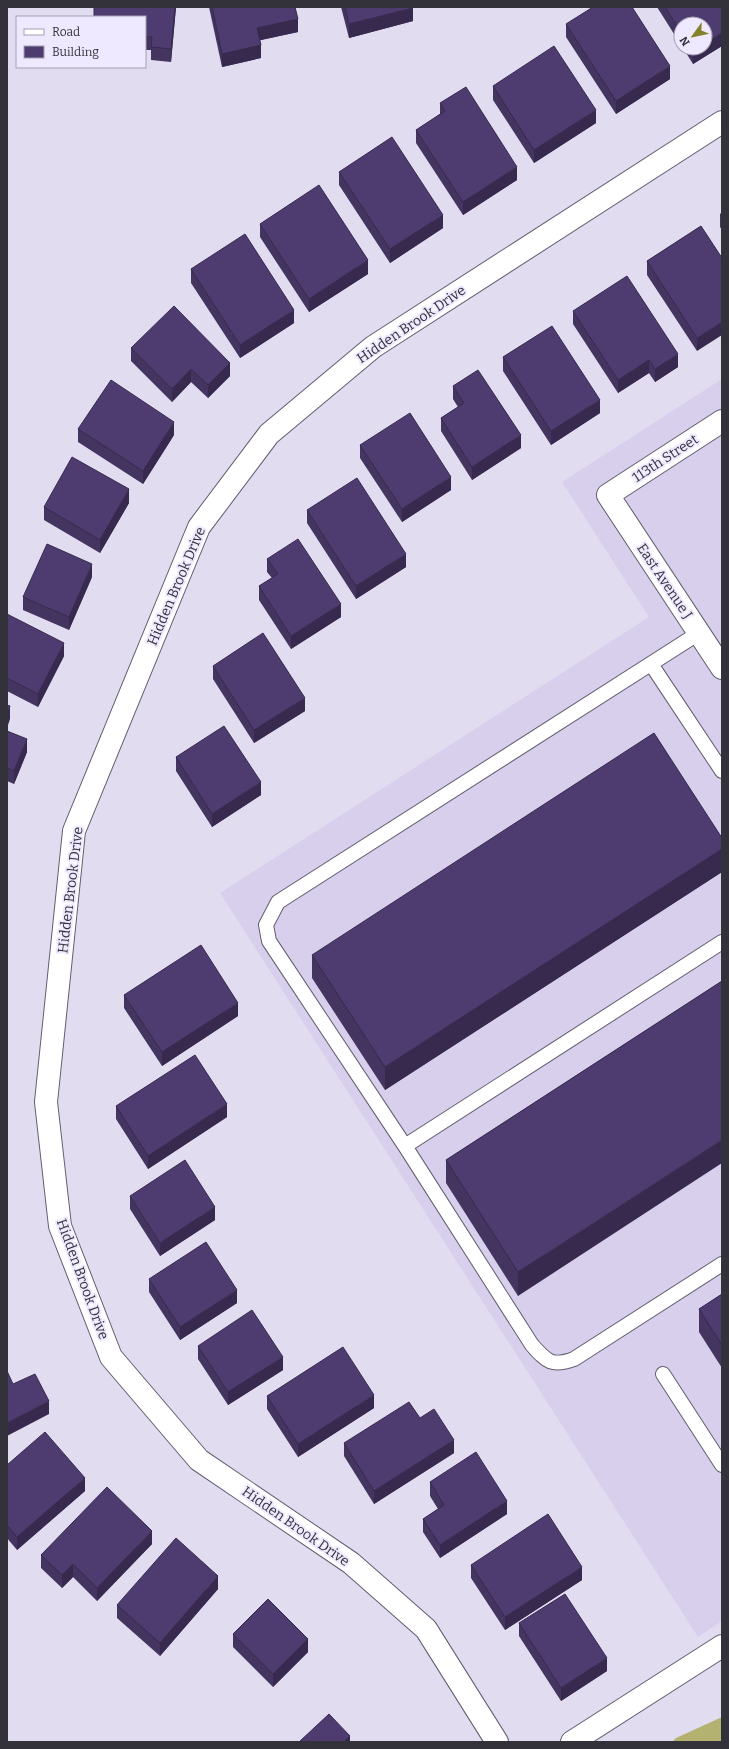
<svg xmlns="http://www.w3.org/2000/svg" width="729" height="1749" font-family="Bitter,serif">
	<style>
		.built { fill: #d7cfeb }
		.forest { fill: #b4b270 }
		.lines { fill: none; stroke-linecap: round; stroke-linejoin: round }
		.service-casing { stroke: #625d6f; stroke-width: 16 }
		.minor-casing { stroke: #625d6f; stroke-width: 24 }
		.service { stroke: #fff; stroke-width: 14 }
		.minor { stroke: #fff; stroke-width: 22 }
		.wall { fill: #433460 }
		.shaded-wall { fill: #372a4e }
		.building { fill: #4e3c70; stroke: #372a4e }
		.labels { text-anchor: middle; stroke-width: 4; stroke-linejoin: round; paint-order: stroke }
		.street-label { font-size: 14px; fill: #333139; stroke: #efe9ff }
	</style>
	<rect width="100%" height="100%" fill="#e2dcf1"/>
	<path class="built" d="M722,379V1621L698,1637L220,893L649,617L562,482Z"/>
	<path class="forest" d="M722,1717V1742H672L676,1738Z"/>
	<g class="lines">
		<defs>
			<path id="service" d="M699,633L278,902L266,925L269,941L405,1146L532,1345C547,1362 552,1367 574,1359L722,1264
				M651,664L722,771
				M405,1146L722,942
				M663,1374L722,1465"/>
			<path id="minor" d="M722,421L608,495L722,668
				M497,1742L426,1629L351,1563L199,1460L111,1357L60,1226L46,1102L74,831L199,527L269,434L373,347L722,122
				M572,1742L722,1646"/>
		</defs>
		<use href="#service" class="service-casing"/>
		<use href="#minor" class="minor-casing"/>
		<use href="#service" class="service"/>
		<use href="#minor" class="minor"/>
	</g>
	<path class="wall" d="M94,7H176L171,62L151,60V50H145V17Z
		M209,7H295L298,32L260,40L261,58L222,67Z
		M341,7H413V21L349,38Z
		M657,7H722V46L693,64L683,48H705L681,24V45Z
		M566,24L670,79L616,114L566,37Z
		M493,86L596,123L534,163L493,100Z
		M440,103L517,180L463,215L416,143V130L440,114Z
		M339,172L443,228L390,263L339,185Z
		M722,212V230L720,227V214Z
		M260,224L368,274L309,312L260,237Z
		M701,226L697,351L647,275V261Z
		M191,269L294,323L240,358L191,283Z
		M573,311L678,367L655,382L649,373L618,393L573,324Z
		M131,348L230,376L208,398L191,382L172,402L131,361Z
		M503,357L600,413L551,445L503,371Z
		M453,386L521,448L472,480L441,431V418L458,407L453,399Z
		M78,429L174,435L143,484L78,442Z
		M360,445L451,490L402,522L360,458Z
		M129,503L100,553L44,520V507Z
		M307,510L406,567L356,599L307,523Z
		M267,559L341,617L291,649L259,600V586L272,578L267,572Z
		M92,577L69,630L23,610V597Z
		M7,614L64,656L38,707L7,691Z
		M213,666L305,711L254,743L213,679Z
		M7,731L27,752L14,784L7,781Z
		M176,757L261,795L212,827L176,771Z
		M722,838V872L385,1090L312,978V955Z
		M722,981L518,1296L446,1183V1160Z
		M124,995L238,1016L162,1066L124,1008Z
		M116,1106L227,1117L148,1169L116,1119Z
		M130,1196L215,1220L160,1256L130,1209Z
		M149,1279L237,1303L180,1340L149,1292Z
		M722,1294V1368L699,1332V1309Z
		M198,1346L283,1370L228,1405L198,1359Z
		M267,1396L374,1408L298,1457L267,1409Z
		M420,1418L454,1453L374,1504L344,1456V1443Z
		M7,1465L85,1491L17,1550L7,1538Z
		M430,1482L507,1514L440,1558L423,1532V1519L438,1509L430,1496Z
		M152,1544L97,1601L73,1577L62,1588L41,1568V1555Z
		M471,1565L582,1580L505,1630L471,1578Z
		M218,1589L160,1656L117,1618V1605Z
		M519,1623L607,1671L561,1701L519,1636Z
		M233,1634L308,1652L273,1687L233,1647Z"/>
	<path class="shaded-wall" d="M175,7H176L171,62V49Z
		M413,8V21L349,38V24Z
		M298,19V32L257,41V28Z
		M722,33V46L693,64V51L698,48H705V44Z
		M261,45V58L222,67V54Z
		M670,66V79L616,114V101Z
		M596,110V123L534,163V150Z
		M517,167V180L463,215V202Z
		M443,215V228L390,263V249Z
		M368,260V274L309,312V299Z
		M294,310V323L240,358V345Z
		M722,322V335L697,351V338Z
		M678,354V367L655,382V369Z
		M649,360V373L618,393V380Z
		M230,363V376L208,398V385Z
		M191,369V382L172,402V389Z
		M600,400V413L551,445V431Z
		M174,422V435L143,484V471Z
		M521,435V448L472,480V467Z
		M451,477V490L402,522V509Z
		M129,489V503L100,553V540Z
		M406,554V567L356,599V586Z
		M92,564V577L69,630V617Z
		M341,604V617L291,649V636Z
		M64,643V656L38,707V694Z
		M305,698V711L254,743V730Z
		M10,706V719L7,728V715Z
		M27,739V752L14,784V771Z
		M261,782V795L212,827V814Z
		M722,849V872L385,1090V1067Z
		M238,1003V1016L162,1066V1052Z
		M227,1104V1117L148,1169V1156Z
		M722,1140V1163L518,1296V1272Z
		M215,1207V1220L160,1256V1243Z
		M237,1290V1303L180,1340V1327Z
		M7,1329H8V1342H7Z
		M283,1357V1370L228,1405V1392Z
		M374,1395V1408L298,1457V1444Z
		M49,1401V1414L7,1436V1423Z
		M454,1440V1453L374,1504V1491Z
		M85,1478V1491L17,1550V1537Z
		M507,1501V1514L440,1558V1545Z
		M152,1531V1544L97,1601V1588Z
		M73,1564V1577L62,1588V1575Z
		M582,1567V1580L505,1630V1617Z
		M218,1576V1589L160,1656V1643Z
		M308,1639V1652L273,1687V1674Z
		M607,1658V1671L561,1701V1688Z
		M350,1736V1742H344Z"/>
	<path class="building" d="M94,7H175L171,49L151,47L152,37H145V17H94Z
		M212,7H295L298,19L257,28L261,45L222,54Z
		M345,7H413V8L349,24Z
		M593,7H632L670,66L616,101L566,24Z
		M665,7H722V33L705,44V24H681V32Z
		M554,46L596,110L534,150L493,86Z
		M691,48H698L693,51Z
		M466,87L517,167L463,202L416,130L445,111L440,103Z
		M392,137L443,215L390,249L339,172Z
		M319,185L368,260L309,299L260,224Z
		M701,226L722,258V322L697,338L647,261Z
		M245,234L294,310L240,345L191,269Z
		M627,276L678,354L655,369L649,360L618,380L573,311Z
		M174,306L230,363L208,385L191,369L172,389L131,348Z
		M552,326L600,400L551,431L503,357Z
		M478,370L521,435L472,467L441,418L464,403L453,386Z
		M111,380L174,422L143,471L78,429Z
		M410,413L451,477L402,509L360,445Z
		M72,457L129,489L100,540L44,507Z
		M357,478L406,554L356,586L307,510Z
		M298,539L341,604L291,636L259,586L278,574L267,559Z
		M47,544L92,564L69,617L23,597Z
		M7,614L64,643L38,694L7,678Z
		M263,633L305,698L254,730L213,666Z
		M7,705L10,706L7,715Z
		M224,726L261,782L212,814L176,757Z
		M7,731L27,739L14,771L7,768Z
		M654,733L722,838V849L385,1067L312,955Z
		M201,945L238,1003L162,1052L124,995Z
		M722,981V1140L518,1272L446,1160Z
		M195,1055L227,1104L148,1156L116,1106Z
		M185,1160L215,1207L160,1243L130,1196Z
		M206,1242L237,1290L180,1327L149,1279Z
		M722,1294V1345L699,1309Z
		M252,1310L283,1357L228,1392L198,1346Z
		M343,1347L374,1395L298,1444L267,1396Z
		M7,1371L13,1384L35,1374L49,1401L7,1423Z
		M409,1402L420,1418L434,1409L454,1440L374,1491L344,1443Z
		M45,1432L85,1478L17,1537L7,1525V1465Z
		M476,1452L507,1501L440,1545L423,1519L444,1505L430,1482Z
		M107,1487L152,1531L97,1588L73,1564L62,1575L41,1555Z
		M548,1514L582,1567L505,1617L471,1565Z
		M176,1538L218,1576L160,1643L117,1605Z
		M565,1594L607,1658L561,1688L519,1623Z
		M268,1599L308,1639L273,1674L233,1634Z
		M329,1714L350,1736L344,1742H299Z"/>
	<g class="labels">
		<g class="street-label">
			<text transform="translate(411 324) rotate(-34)" y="5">Hidden Brook Drive</text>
			<text transform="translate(665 458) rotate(-33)" y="5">113th Street</text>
			<text transform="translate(665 581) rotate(56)" y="5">East Avenue J</text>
			<text transform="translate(176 586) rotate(-67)" y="5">Hidden Brook Drive</text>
			<text transform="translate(70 890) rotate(-83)" y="5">Hidden Brook Drive</text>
			<text transform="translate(83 1279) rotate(70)" y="5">Hidden Brook Drive</text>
			<text transform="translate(296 1526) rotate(35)" y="5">Hidden Brook Drive</text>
		</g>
	</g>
	<rect width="729" height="1749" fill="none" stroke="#333139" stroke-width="16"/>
	<rect x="16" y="16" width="130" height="52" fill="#efe9ff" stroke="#a49fb0"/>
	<rect x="24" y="29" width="20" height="6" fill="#ffffff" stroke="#a49fb0"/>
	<text x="52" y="36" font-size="12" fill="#333139">Road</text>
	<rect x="24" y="46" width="20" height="12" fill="#4e3c70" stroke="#a49fb0"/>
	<text x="52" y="56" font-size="12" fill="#333139">Building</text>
	<g transform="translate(693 36) rotate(237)"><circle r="19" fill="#efe9ff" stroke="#a49fb0"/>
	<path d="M0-3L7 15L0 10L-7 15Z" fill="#85822a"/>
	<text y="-6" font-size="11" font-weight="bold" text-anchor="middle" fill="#333139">N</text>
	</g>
</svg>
